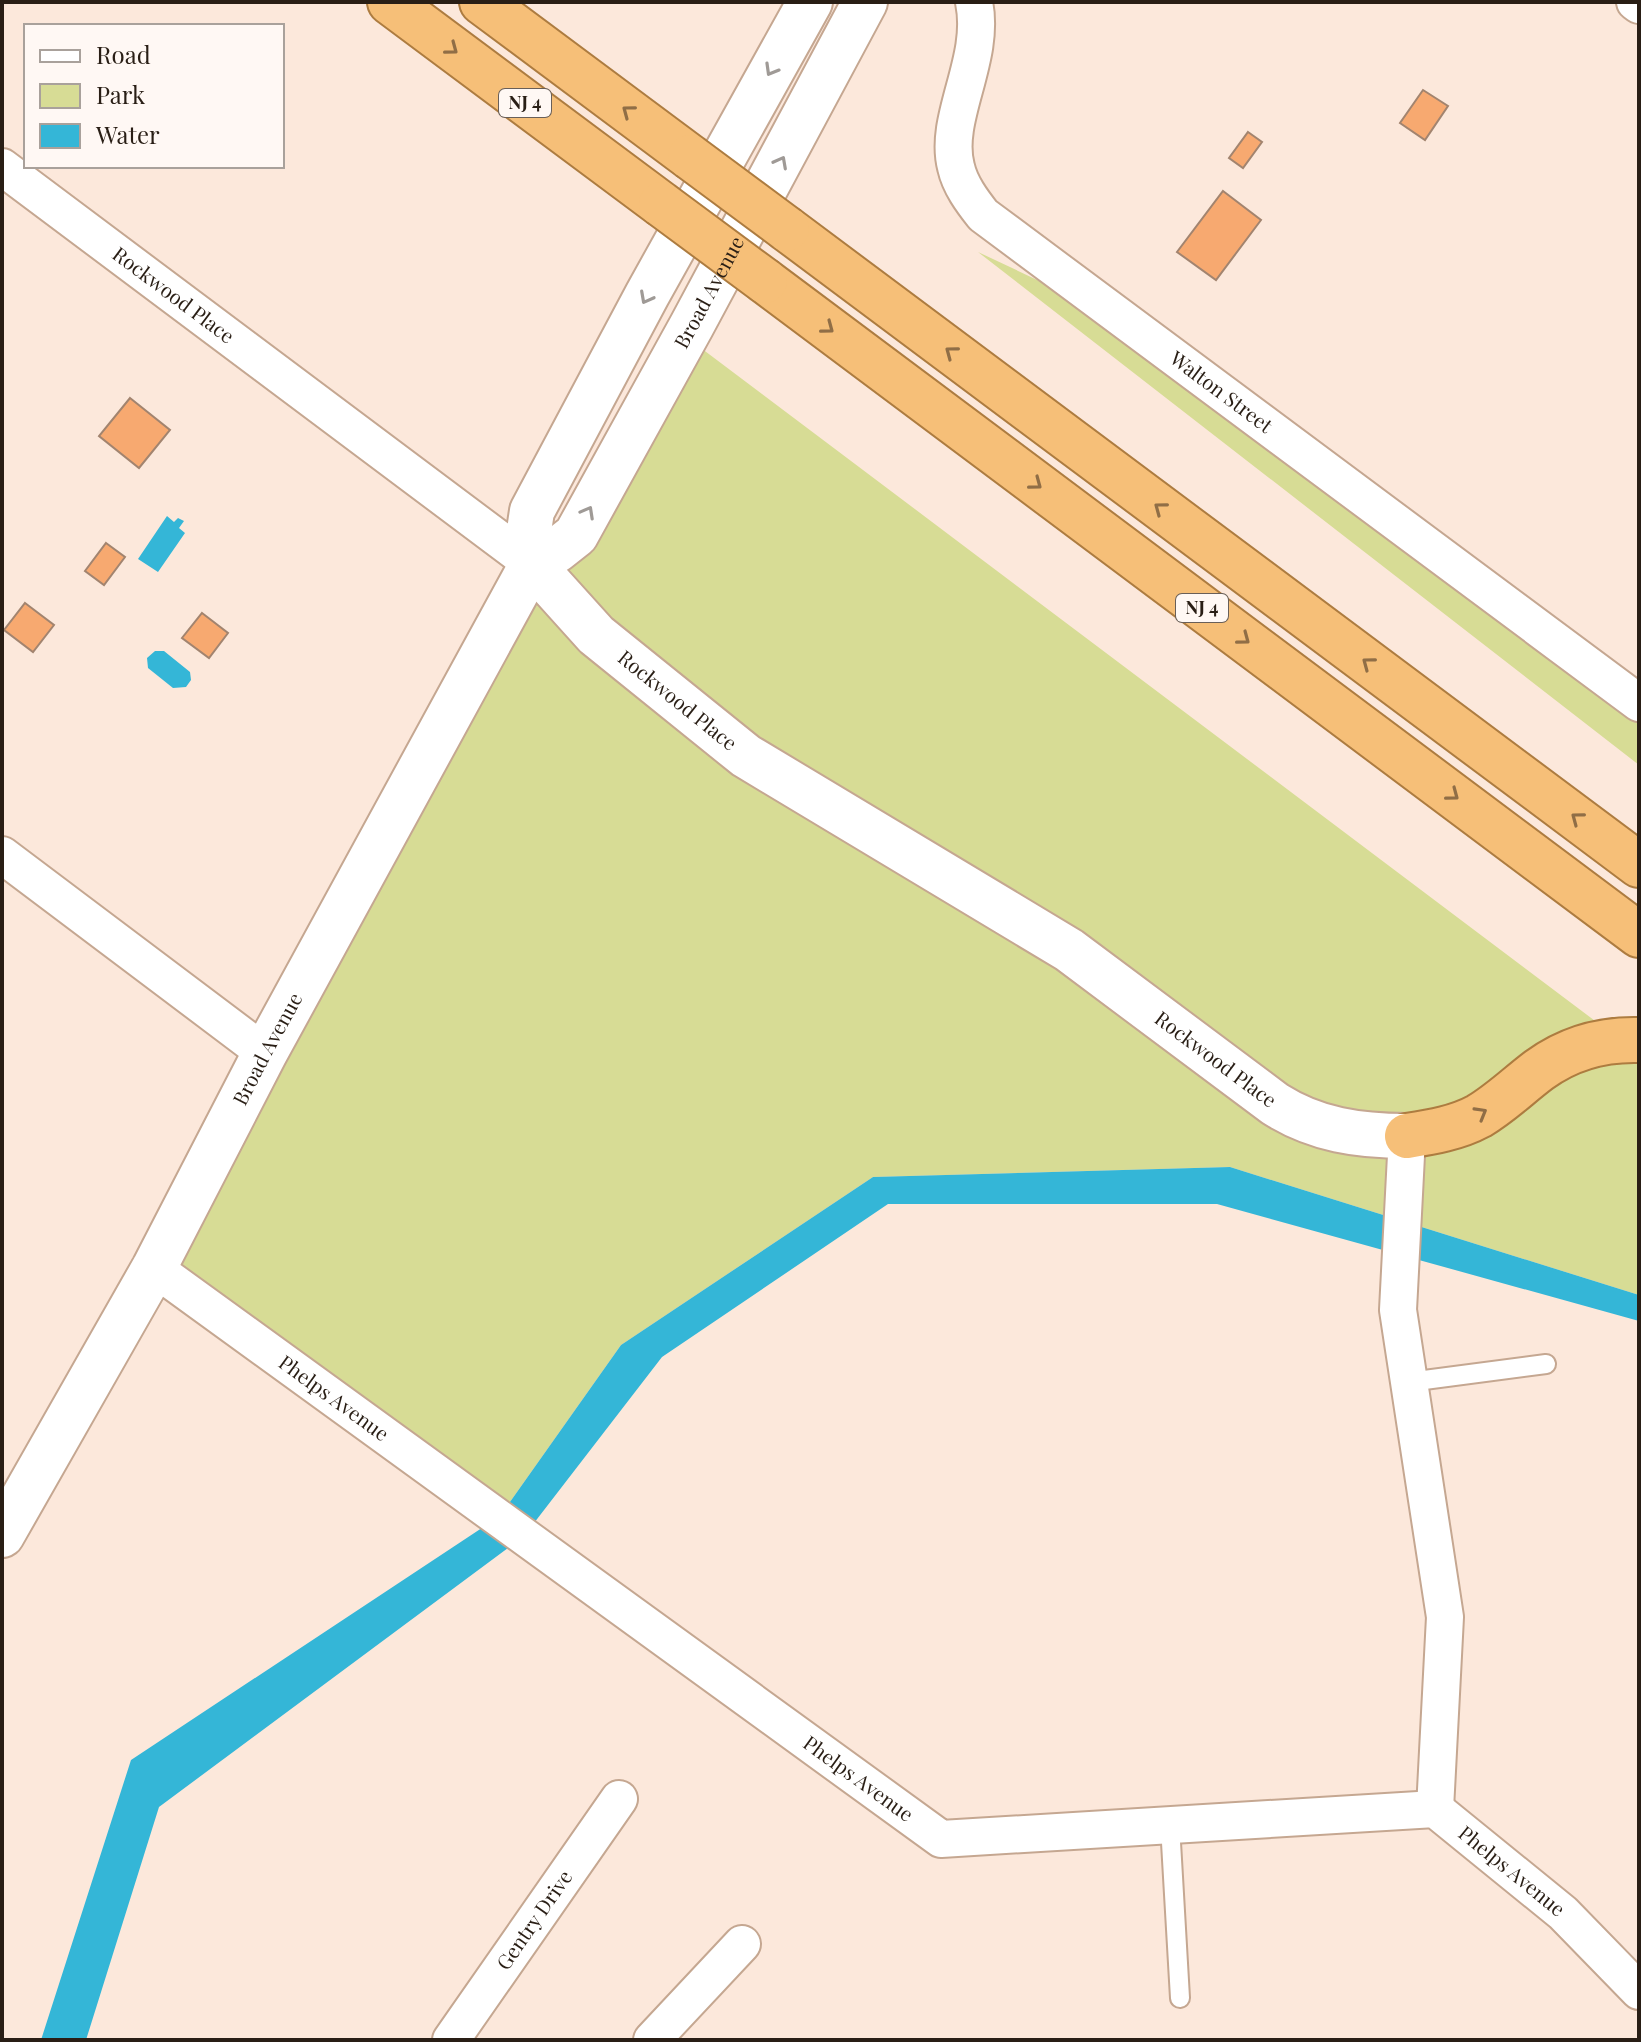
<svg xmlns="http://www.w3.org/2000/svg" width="1641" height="2042" font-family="'Playfair Display',serif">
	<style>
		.green { fill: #d7dc95 }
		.water { fill: #34b6d7 }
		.building { fill: #f7a970; stroke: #a2846f; stroke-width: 2 }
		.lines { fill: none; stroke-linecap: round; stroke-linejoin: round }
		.service-casing { stroke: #c5a791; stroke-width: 22 }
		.minor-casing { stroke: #c5a791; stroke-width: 40 }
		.tertiary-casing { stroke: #c5a791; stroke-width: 48 }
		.trunk-casing { stroke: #ad7c40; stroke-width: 48 }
		.service { stroke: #fff; stroke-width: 18 }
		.minor { stroke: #fff; stroke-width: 36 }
		.tertiary { stroke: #fff; stroke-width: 44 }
		.trunk { stroke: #f6bf78; stroke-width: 44 }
		.trunk-bridge-casing { stroke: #ad7c40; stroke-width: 48; stroke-linecap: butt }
		.trunk-bridge { stroke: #f6bf78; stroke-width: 44 }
		.oneway { stroke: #906e46 }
		.oneway2 { stroke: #9f9a96 }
		.labels { text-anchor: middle; stroke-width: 8; stroke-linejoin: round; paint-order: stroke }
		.shield { fill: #fff8f4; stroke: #695f58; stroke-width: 2 }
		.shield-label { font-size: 18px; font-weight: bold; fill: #291e15 }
		.street-label { font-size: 20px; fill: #291e15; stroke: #fff8f4 }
	</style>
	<rect width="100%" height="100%" fill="#fce8db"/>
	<path class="green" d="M978,252L1120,319L1639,707V765Z
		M669,324L1639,1054V1295L1230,1167L873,1177L621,1345L500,1516L154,1268Z"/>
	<path class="water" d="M167,516L174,522L178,518L184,521L179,528L185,533L158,572L138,559Z
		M155,651H164L190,672L191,680L186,687L173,688L148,668L147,658Z
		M1230,1167L1639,1295V1321L1217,1204H888L662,1357L524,1536L159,1807L86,2040H41L131,1760L500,1516L621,1345L873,1177Z"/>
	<path class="building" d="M1423,90L1448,106L1425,140L1400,123Z
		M1248,132L1262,142L1243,168L1229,158Z
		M1223,191L1261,220L1216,280L1177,252Z
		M130,398L170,430L139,468L99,436Z
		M106,543L125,557L104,585L85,571Z
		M25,603L54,625L33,652L4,630Z
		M202,613L228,633L209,658L182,638Z"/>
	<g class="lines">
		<defs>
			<path id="service" d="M1409,1382L1546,1364
				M1170,1825L1180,1998"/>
			<g id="minor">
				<path id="s1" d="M974,2C986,60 943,118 956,167C960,185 972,201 983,215L1639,703"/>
				<path d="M1635,2L1639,5"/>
				<path id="s2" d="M2,167L532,564"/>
				<path d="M2,855L265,1053"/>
				<path d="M1407,1136L1398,1310L1445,1617L1435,1809"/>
				<path id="s3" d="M154,1268L941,1839L1435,1809L1563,1913L1639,1991"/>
				<path id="s4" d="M451,2040L619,1799"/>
				<path d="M652,2040L742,1944"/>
			</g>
			<g id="tertiary">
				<path id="s5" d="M532,564L596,635L746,756L1069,950L1275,1104C1316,1130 1359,1136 1407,1136"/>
				<path d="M532,564L529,531L532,511L647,295L810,2"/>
				<path id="s6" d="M2,1535L154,1268L265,1053L532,564L557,550L576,535L692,325L865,2"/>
			</g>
			<path id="trunk" d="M390,2L661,204
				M482,2L690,157
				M787,229L1639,865
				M765,281L1639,935
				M1407,1136C1432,1132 1457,1128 1479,1116C1501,1103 1519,1085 1539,1070C1569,1048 1602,1039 1639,1040"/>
		</defs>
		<use href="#service" class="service-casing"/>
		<use href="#minor" class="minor-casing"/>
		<use href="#tertiary" class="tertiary-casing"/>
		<use href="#trunk" class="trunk-casing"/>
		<use href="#service" class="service"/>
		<use href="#minor" class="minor"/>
		<use href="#tertiary" class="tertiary"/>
		<use href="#trunk" class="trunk"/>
		<defs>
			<path id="trunk-bridge" d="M690,157L787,229
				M661,204L765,281"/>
		</defs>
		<use href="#trunk-bridge" class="trunk-bridge-casing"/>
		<use href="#trunk-bridge" class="trunk-bridge"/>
	</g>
	<defs><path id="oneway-chevron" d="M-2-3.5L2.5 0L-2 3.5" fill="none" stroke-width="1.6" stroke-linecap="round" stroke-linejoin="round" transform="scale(2)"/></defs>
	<g class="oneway">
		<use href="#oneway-chevron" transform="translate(452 49) rotate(37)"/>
		<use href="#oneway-chevron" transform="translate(628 111) rotate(-143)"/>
		<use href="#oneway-chevron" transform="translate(828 328) rotate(37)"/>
		<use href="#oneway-chevron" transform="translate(951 352) rotate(-143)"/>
		<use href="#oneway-chevron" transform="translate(1036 484) rotate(37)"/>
		<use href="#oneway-chevron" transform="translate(1160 508) rotate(-143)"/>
		<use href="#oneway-chevron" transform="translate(1244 639) rotate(37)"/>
		<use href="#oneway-chevron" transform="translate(1368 663) rotate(-143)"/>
		<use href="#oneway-chevron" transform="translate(1453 795) rotate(37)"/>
		<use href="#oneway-chevron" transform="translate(1577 818) rotate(-143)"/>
		<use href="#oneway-chevron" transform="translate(1481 1113) rotate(-30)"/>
	</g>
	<g class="oneway2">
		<use href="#oneway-chevron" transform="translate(771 70) rotate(120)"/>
		<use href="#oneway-chevron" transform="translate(781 162) rotate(-62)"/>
		<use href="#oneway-chevron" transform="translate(646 298) rotate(118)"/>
		<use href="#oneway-chevron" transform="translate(588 512) rotate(-61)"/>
	</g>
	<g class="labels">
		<g class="shield">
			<rect x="499" y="89" width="52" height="28" rx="6"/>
			<rect x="1176" y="594" width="52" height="28" rx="6"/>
		</g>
		<g class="shield-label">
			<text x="525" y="109">NJ 4</text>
			<text x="1202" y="614">NJ 4</text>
		</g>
		<g class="street-label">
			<text dy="7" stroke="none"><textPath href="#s6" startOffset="1436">Broad Avenue</textPath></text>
			<text dy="7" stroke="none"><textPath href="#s2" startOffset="214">Rockwood Place</textPath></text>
			<text dy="7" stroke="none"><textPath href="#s1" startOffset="520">Walton Street</textPath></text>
			<text dy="7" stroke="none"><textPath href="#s5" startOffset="200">Rockwood Place</textPath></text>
			<text dy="7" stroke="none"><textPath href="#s6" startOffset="554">Broad Avenue</textPath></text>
			<text dy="7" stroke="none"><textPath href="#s5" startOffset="848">Rockwood Place</textPath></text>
			<text dy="7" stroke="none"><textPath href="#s3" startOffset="222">Phelps Avenue</textPath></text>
			<text dy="7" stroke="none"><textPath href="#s3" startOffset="870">Phelps Avenue</textPath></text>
			<text dy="7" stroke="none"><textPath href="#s3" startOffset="1566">Phelps Avenue</textPath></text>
			<text dy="7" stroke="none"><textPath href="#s4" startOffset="146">Gentry Drive</textPath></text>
		</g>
	</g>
	<rect width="1641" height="2042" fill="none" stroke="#291e15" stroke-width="8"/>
	<rect x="24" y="24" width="260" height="144" fill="#fff8f4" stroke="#a9a19b" stroke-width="2"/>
	<rect x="40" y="50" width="40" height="12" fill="#ffffff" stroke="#a9a19b" stroke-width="2"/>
	<text x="96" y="64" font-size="24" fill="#291e15">Road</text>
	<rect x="40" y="84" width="40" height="24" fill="#d7dc95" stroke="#a9a19b" stroke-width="2"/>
	<text x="96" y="104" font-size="24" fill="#291e15">Park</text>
	<rect x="40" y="124" width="40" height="24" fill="#34b6d7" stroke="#a9a19b" stroke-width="2"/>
	<text x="96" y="144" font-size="24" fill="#291e15">Water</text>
</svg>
